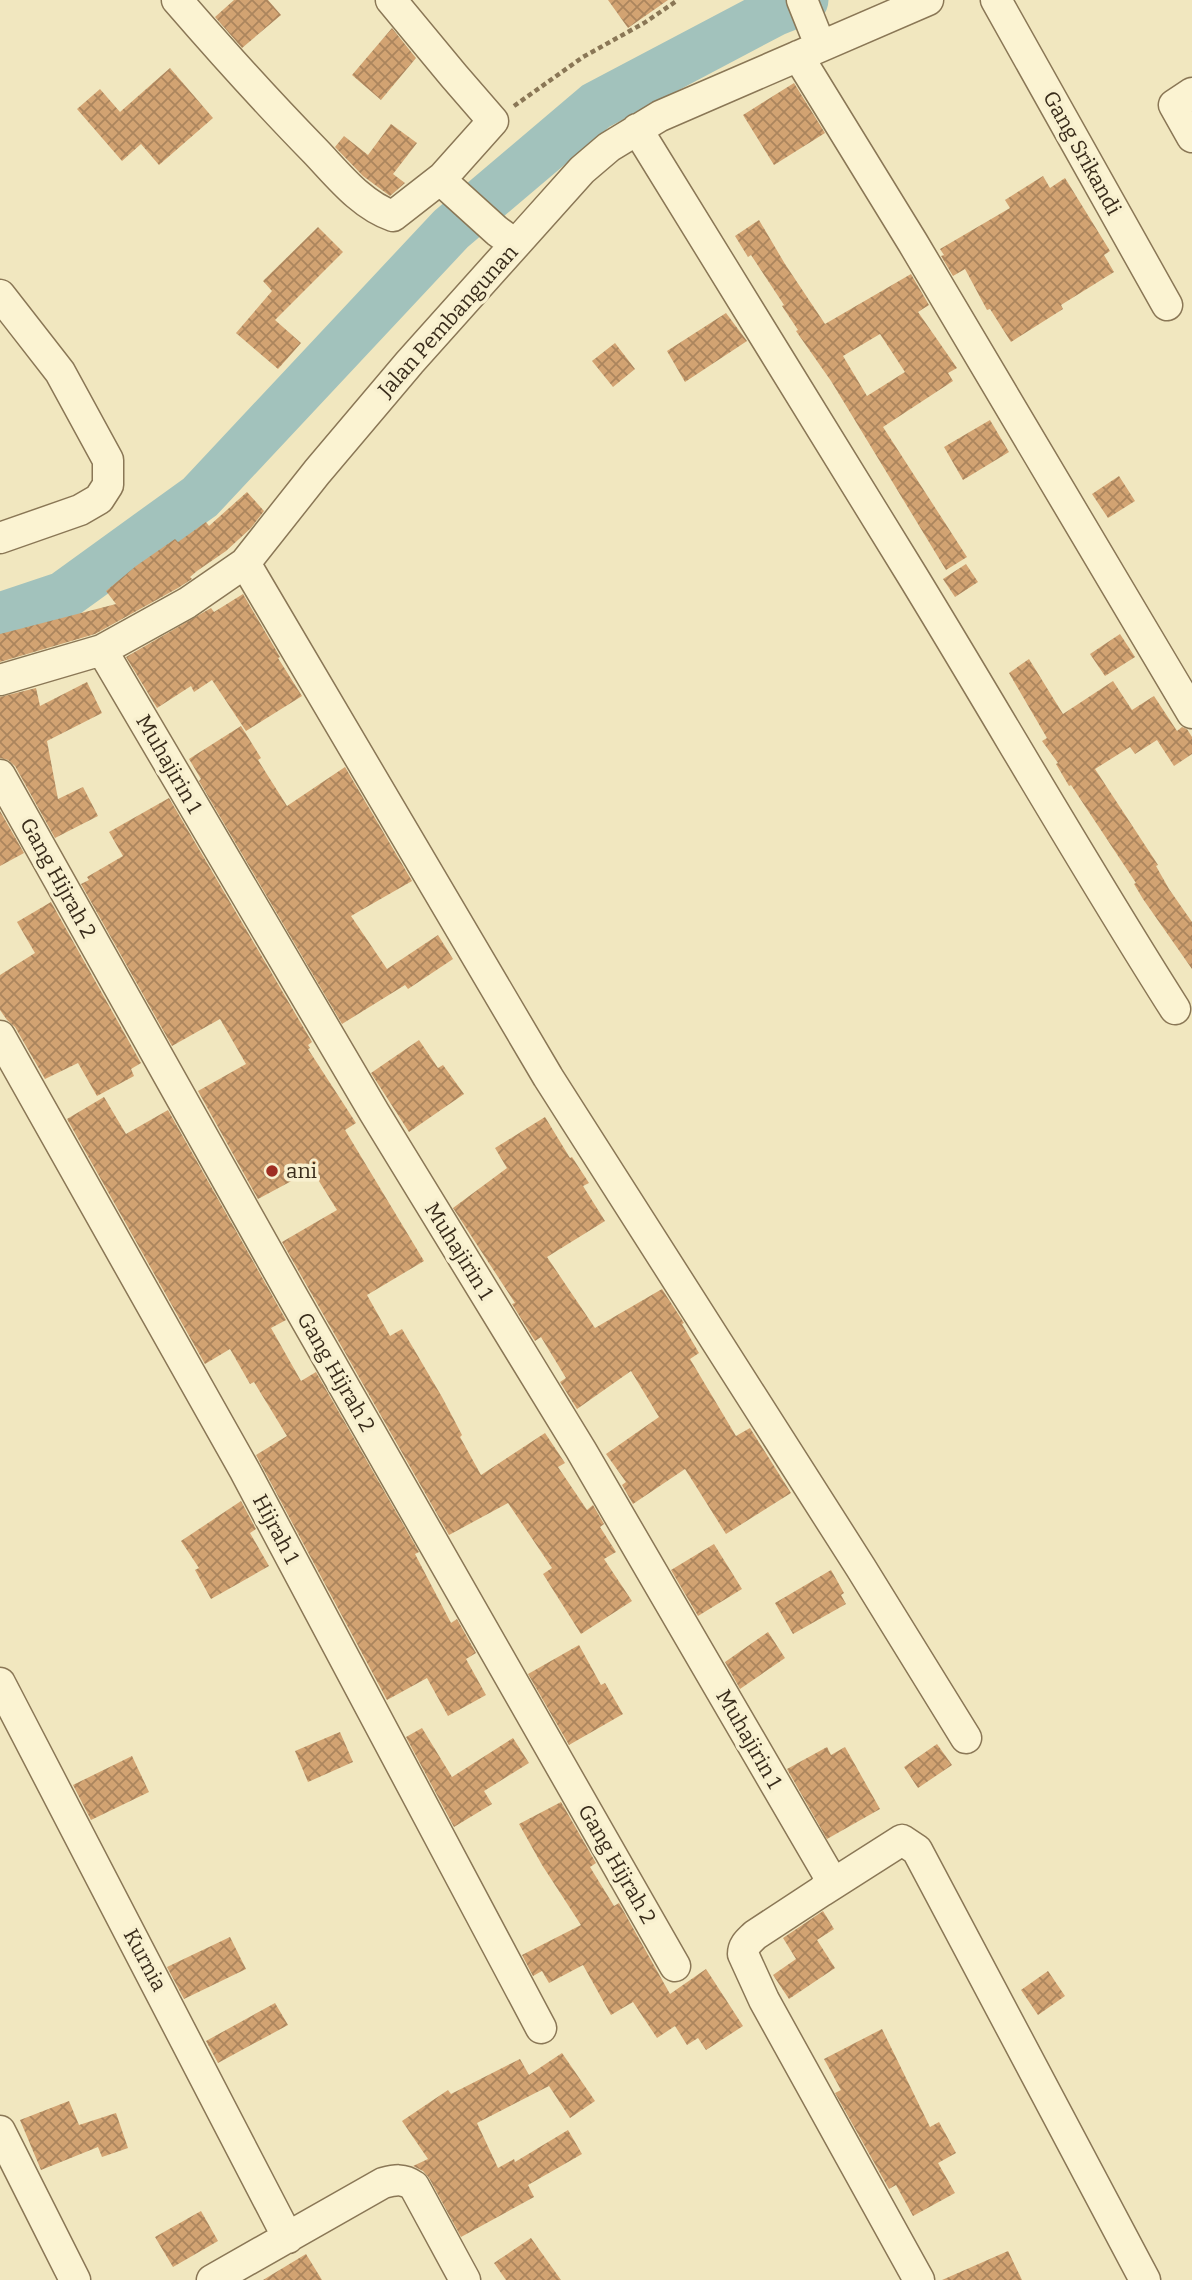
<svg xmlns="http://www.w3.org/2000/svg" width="1192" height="2280" font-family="Bitter,serif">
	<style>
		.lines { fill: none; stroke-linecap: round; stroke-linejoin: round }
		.river { stroke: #a2c2bc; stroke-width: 49 }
		.building { fill: url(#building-cross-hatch); fill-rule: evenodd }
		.minor-casing { stroke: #8a7756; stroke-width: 33 }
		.path { stroke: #8a7756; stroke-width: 4.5; stroke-dasharray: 5 3.5; stroke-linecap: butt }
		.minor { stroke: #fbf3d2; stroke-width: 30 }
		.poi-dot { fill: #9e2d22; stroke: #f8f0cf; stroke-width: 2.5 }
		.labels { text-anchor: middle; stroke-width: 7; stroke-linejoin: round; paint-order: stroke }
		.street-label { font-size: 21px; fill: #392c1b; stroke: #f8f0cf }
		.poi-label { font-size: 21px; fill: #392c1b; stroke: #f8f0cf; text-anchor: start }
	</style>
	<defs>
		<pattern id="building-cross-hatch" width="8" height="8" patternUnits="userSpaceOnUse" patternTransform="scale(1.75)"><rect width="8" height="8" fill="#d2a372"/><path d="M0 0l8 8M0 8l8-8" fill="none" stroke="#ab855d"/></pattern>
	</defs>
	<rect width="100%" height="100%" fill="#f1e7bf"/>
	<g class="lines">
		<path class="river" d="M0,617L63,596L200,497L451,229L596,106L774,12L804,0"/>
	</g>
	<path class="building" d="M234,0H268L281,15L242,48L215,17Z
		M608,0H668L628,28Z
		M392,28L416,58L381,100L352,75Z
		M170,68L213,118L159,165L141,144L122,161L77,109L100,89L120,112Z
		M794,83L825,133L774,165L743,115Z
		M391,124L417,143L393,174L405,183L390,196L363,176L335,147L344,136L368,155Z
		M1043,176L1050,188L1065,178L1110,251L1104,255L1114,272L1061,305L1063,309L1011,342L990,309L987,310L965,269L953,276L941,256L944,255L940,249L1010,208L1005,200Z
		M759,220L785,264L825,324L911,274L929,305L918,312L957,368L948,373L953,381L883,427L967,557L946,570L831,381L796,331L798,330L782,306L784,305L751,255L748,257L735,236ZM880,334L905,372L867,396L843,356Z
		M318,227L343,252L275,320L301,343L278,369L236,333L272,291L263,281Z
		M726,313L747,341L685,382L667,351Z
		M615,343L635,369L613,387L592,361Z
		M990,420L1009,452L963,480L944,447Z
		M1119,476L1135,501L1108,518L1092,494Z
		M247,492L264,511L251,528L226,551L197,571L190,577L192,579L178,588L95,634L0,662V634L116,604L106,591L136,566L175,539L178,542L206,522L209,526Z
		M966,564L978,582L955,597L943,579Z
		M243,594L280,657L278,658L302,696L246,731L212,680L194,692L191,686L157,708L126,657L211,608L214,612Z
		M1120,634L1135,657L1105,676L1090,654Z
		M1029,659L1063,714L1113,681L1132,710L1154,696L1177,731L1182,727L1187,729L1192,737V754L1174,766L1157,740L1135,754L1130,747L1095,769L1158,865L1156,866L1169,889L1192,922V969L1143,899L1134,884L1136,883L1071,785L1069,786L1056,764L1058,763L1042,741L1047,738L1009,673Z
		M87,682L102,713L47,741L58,799L83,787L98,816L55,838L15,766L8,760L0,758V697L36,688L40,706Z
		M241,726L261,758L258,760L287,806L345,767L412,881L351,916L387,969L438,935L453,959L408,989L405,985L342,1024L199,781L201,779L189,759Z
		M169,798L312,1042L308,1045L310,1048L308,1049L356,1123L345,1130L424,1261L367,1295L390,1336L402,1329L442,1397L462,1435L460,1437L481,1475L545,1433L565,1463L558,1467L587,1510L593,1505L604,1524L600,1527L616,1552L604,1559L632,1601L581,1634L543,1574L552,1568L508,1503L449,1535L282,1242L337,1210L312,1170L258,1199L198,1091L246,1064L220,1019L172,1046L81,884L89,880L87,877L123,856L109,832Z
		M0,811L24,853L0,866Z
		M51,902L141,1063L131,1069L134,1076L97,1096L78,1063L45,1079L15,1027L7,1020L0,1010V975L35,953L17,922Z
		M419,1040L438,1068L443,1065L464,1094L409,1132L371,1073Z
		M104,1097L126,1134L168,1110L286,1320L271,1328L301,1381L316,1372L419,1552L415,1554L451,1623L457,1619L476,1653L466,1659L486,1695L448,1716L427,1678L387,1700L256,1455L287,1436L254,1382L250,1384L230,1349L205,1364L67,1119Z
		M545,1117L570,1158L572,1157L589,1183L583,1186L605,1221L547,1257L595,1328L662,1289L684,1323L682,1324L699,1353L690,1359L736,1436L750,1428L791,1493L726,1534L685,1469L633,1504L622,1485L626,1482L606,1454L659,1417L631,1371L577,1409L560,1382L566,1378L541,1337L535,1341L512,1304L515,1303L453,1208L507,1168L495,1148Z
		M241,1501L256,1529L250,1533L269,1566L211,1599L195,1570L199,1568L181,1541Z
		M714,1544L742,1589L698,1616L671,1570Z
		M831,1570L844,1593L841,1595L846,1604L793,1634L775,1603Z
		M768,1632L785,1658L740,1689L725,1662Z
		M579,1645L601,1685L605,1683L623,1714L569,1745L528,1674Z
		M422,1728L452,1777L513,1738L529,1763L484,1791L492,1804L454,1827L406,1737Z
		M340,1732L353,1762L308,1782L295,1751Z
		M937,1744L952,1765L918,1788L904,1767Z
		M827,1747L831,1755L845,1747L880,1809L827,1839L787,1769Z
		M132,1756L149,1792L91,1820L73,1785Z
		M561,1802L596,1863L590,1867L614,1906L619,1903L670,1994L706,1969L743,2026L706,2050L698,2038L687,2045L675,2026L657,2038L633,2002L611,2015L583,1965L549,1983L542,1971L533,1976L522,1955L581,1925L542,1865L519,1824Z
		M823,1911L834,1929L817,1940L835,1968L789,1999L773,1975L796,1959L783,1938Z
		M230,1937L246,1969L184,1999L167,1967Z
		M1048,1971L1065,1996L1038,2015L1021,1990Z
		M275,2003L288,2025L218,2063L206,2041Z
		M882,2029L930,2127L939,2122L956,2153L938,2163L955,2193L913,2216L896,2185L889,2189L835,2093L841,2090L824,2059Z
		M562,2053L595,2101L570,2118L549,2086L477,2123L498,2168L514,2159L515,2162L568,2130L582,2154L528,2185L534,2197L461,2237L429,2178L423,2171L413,2166L428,2159L402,2121L448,2090L451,2094L520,2059L529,2075Z
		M69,2101L79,2125L116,2113L128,2148L102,2157L98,2147L41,2170L20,2120Z
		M201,2211L218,2241L173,2267L155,2237Z
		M531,2238L561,2280H506L494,2263Z
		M1008,2251L1022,2280H942Z
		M306,2254L322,2280H263Z"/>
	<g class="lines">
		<defs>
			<path id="minor" d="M177,0C222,52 267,102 315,151C338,175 361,205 393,216L443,177L493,121L454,76L391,0
				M802,0L820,45
				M996,0L1167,305
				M798,56L913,243L1192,713
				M1192,93L1174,105L1192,137
				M637,129C728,278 821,426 912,575C1000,719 1084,866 1175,1009
				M443,177L444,183L497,231L515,244
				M0,295L60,372L108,460V485L99,499L80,510L0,538
				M245,563L548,1077L861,1568L966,1738
				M102,650L374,1112L581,1450L829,1876L828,1884L822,1891L755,1935C749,1941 743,1945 743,1954L764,2000L919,2280
				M0,680L102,650L187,603L245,563L317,472L410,362L582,170L609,147L660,116L928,0
				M0,775L289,1290L675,1966
				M0,1036L245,1471L541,2028
				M0,1683L288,2238
				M822,1891L902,1840L917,1850L1145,2280
				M0,2131L75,2280
				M212,2280L383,2183C395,2180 403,2178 414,2186L465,2280"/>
		</defs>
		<use href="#minor" class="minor-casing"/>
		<path class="path" d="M514,106L583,57L644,23L678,0"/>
		<use href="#minor" class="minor"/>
	</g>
	<circle class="poi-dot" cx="272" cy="1171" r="7"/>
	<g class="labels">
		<g class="street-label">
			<text transform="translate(1082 153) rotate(61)" y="7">Gang Srikandi</text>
			<text transform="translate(448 321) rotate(-48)" y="7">Jalan Pembangunan</text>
			<text transform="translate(169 764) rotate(60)" y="7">Muhajirin 1</text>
			<text transform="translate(58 878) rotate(61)" y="7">Gang Hijrah 2</text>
			<text transform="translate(459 1251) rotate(58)" y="7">Muhajirin 1</text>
			<text transform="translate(336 1372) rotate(60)" y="7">Gang Hijrah 2</text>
			<text transform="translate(276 1529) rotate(62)" y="7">Hijrah 1</text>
			<text transform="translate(749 1739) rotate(60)" y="7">Muhajirin 1</text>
			<text transform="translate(617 1864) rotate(60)" y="7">Gang Hijrah 2</text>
			<text transform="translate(145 1960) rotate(62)" y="7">Kurnia</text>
		</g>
		<g class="poi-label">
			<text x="286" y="1178">ani</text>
		</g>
	</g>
</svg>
